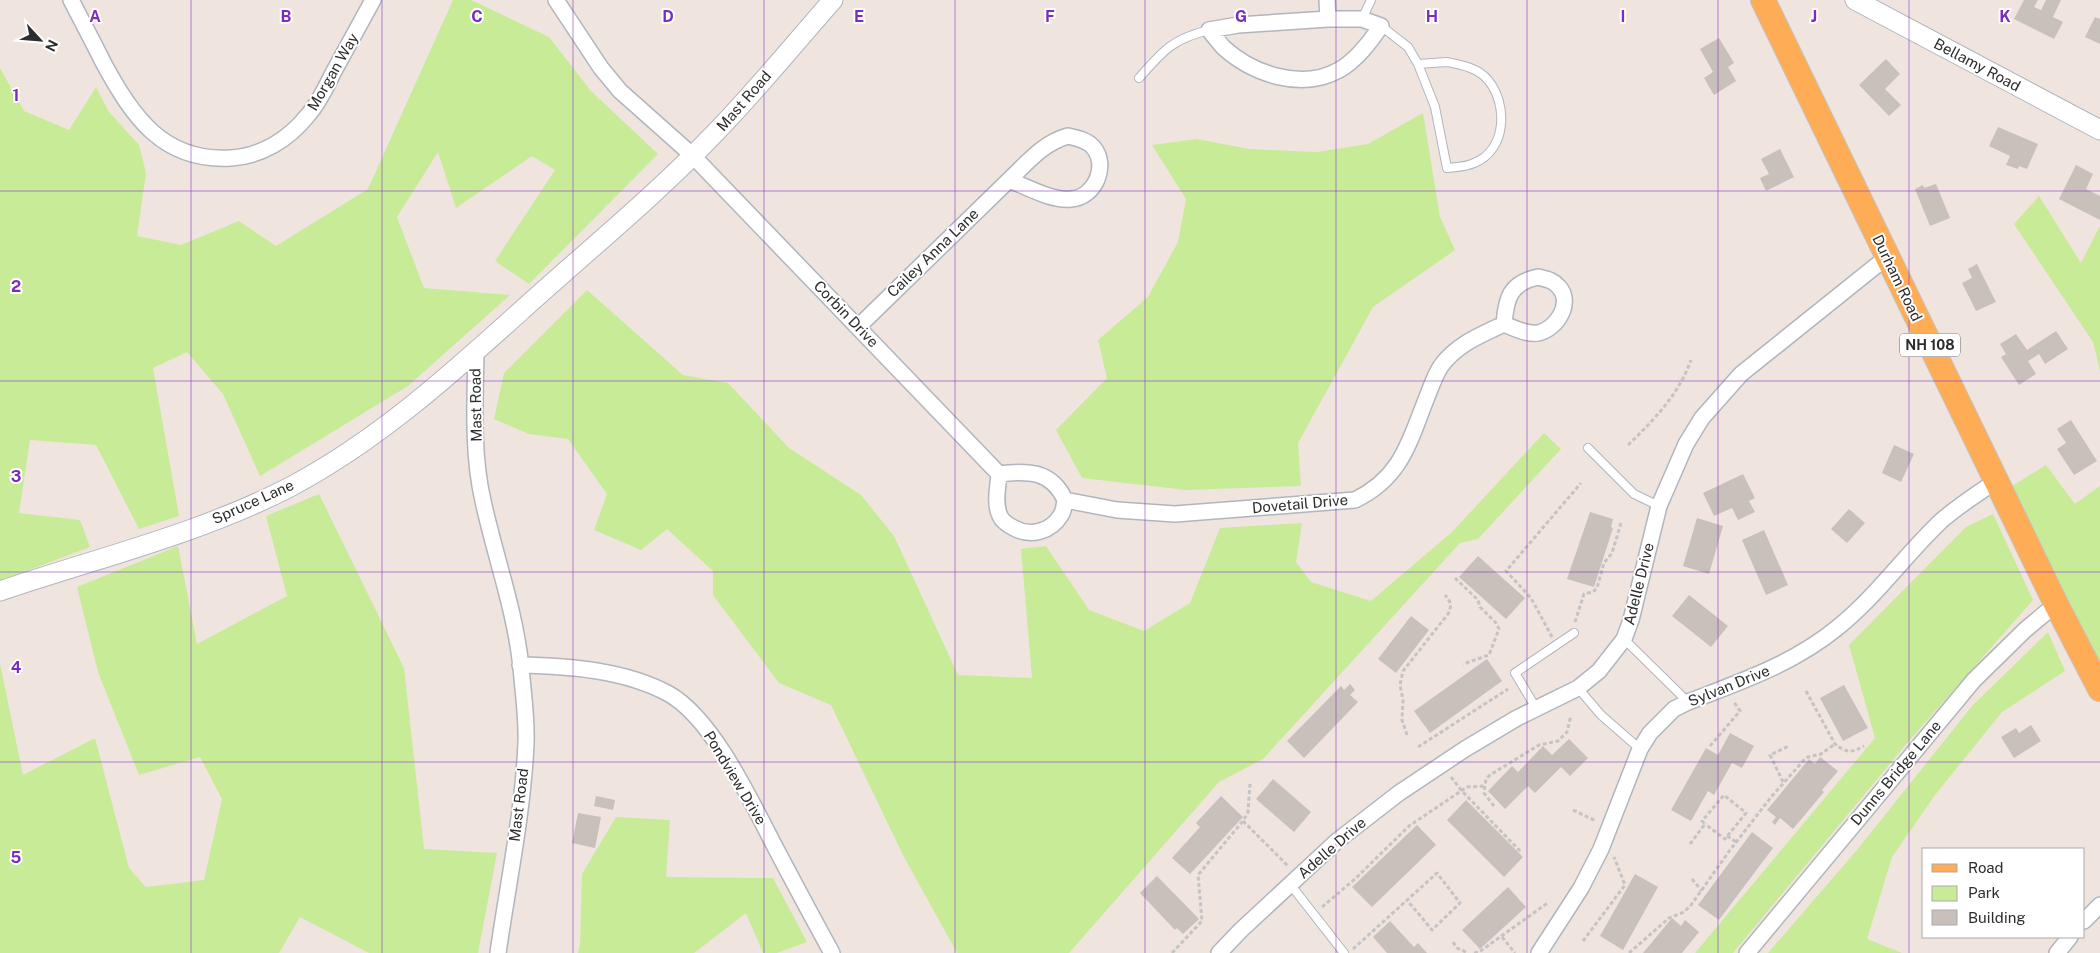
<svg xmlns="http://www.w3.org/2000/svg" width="2100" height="953" font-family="'Public Sans',sans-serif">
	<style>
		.green { fill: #c8eb97 }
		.building { fill: #c8c0ba }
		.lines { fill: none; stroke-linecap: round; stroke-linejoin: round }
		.service-casing { stroke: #afb6be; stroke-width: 10 }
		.minor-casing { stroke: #afb6be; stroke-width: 18 }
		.tertiary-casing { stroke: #afb6be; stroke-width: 21 }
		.primary-casing { stroke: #c4c4c4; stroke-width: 26 }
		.path { stroke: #c4c4c4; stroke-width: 3; stroke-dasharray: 4 2.5; stroke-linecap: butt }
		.service { stroke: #fff; stroke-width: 8 }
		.minor { stroke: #fff; stroke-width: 15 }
		.tertiary { stroke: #fff; stroke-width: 19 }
		.primary { stroke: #feac56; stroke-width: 24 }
		.grid { fill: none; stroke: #7b2cbf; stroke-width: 1; stroke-opacity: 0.55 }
		.labels { text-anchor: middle; stroke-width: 4; stroke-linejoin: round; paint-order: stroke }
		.shield { fill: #fff; stroke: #6c6c6c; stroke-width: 1 }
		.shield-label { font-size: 14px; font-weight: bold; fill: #2d2d2d }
		.street-label { font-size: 15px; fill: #2d2d2d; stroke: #fff }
		.grid-label { font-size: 16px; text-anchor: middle; font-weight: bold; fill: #7b2cbf; stroke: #fff; stroke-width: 4; stroke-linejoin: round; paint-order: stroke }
	</style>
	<rect width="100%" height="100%" fill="#f0e4df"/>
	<path class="green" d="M453,0H471L549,37L591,91L658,154L529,284L495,261L555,170L532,156L456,208L438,152L397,217L424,288L510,295L408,386L260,476L223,394L187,352L153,368L179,516L139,529L96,445L30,440L19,513L80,520L90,547L0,581V68L24,111L69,130L96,87L109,112L139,145L146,173L137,236L181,245L239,221L276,246L368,189Z
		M1423,113L1440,217L1455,250L1373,307L1298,443L1301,486L1186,490L1082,478L1056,430L1107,378L1098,340L1148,297L1178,242L1186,199L1152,145L1197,139L1249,149L1317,152L1368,144Z
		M2039,196L2081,263L2100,226V371L2093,342L2014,224Z
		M587,290L683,375L728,383L789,448L861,495L894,536L958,675L1032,678L1021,549L1046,546L1089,610L1144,631L1190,603L1220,528L1302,523L1296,562L1311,582L1371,601L1452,532L1544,433L1561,449L1478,539L1460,543L1263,759L1219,782L1069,953H957L903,855L831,705L779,683L713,595V571L667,529L641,550L594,530L607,494L568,439L529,434L494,419L504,373Z
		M2046,465L2075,504L2100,486V663L2012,486Z
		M319,494L404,668L424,849L497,853L478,953H369L300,917L279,953H0V664L23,775L95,738L129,868L146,887L204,880L222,799L200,757L139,775L98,672L77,587L178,546L197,644L287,596L266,516Z
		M1993,514L2033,600L1908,742L1733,953H1695L1875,738L1849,645L1966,527Z
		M2048,632L2065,671L2002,712L1935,795L1892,857L1867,939L1902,953H1768L1857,850L1972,706Z
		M616,817L670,820L666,877L773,878L807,942L777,953H763L746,913L694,953H578L580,946L582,874Z"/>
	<path class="building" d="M2024,0H2038L2034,7L2041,10L2046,0H2061L2053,17L2063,22L2054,39L2014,19Z
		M2095,17L2100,19V44L2085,37Z
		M1719,38L1734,63L1728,67L1736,81L1714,95L1704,78L1713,72L1700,49Z
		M1886,59L1900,74L1885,89L1901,105L1889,116L1859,85Z
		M1998,127L2038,144L2027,169L2019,166L2018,169L2006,165L2010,156L1989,146Z
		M1780,149L1794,177L1766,191L1760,178L1769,174L1761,159Z
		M2076,165L2093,174L2086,189L2100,196V220L2059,199Z
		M1936,184L1950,218L1930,226L1915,189L1923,185L1924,188Z
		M1977,264L1996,302L1976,311L1962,283L1972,278L1968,269Z
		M2056,331L2068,349L2045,364L2039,354L2028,361L2036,374L2019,385L2001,357L2006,354L2000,344L2016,334L2027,350Z
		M2071,420L2097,461L2074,475L2057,449L2066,443L2057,429Z
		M1894,445L1914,454L1901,482L1882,473Z
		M1743,474L1755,498L1749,501L1755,512L1738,520L1732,508L1714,516L1703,493Z
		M1849,509L1865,523L1847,543L1831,529Z
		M1590,512L1613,519L1611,527L1613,528L1594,587L1567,579Z
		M1697,518L1723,526L1709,574L1683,566Z
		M1764,530L1788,585L1766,595L1742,540Z
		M1478,556L1525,598L1506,619L1459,577Z
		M1689,595L1728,626L1711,647L1672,616Z
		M1411,616L1429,630L1396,673L1378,659Z
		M1487,659L1502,681L1430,733L1414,711Z
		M1350,684L1355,690L1350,695L1358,702L1304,758L1287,741L1341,686L1344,690Z
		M1844,685L1868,728L1843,741L1820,698Z
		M2031,725L2041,741L2014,758L2001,737L2016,728L2019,733Z
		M1730,733L1754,746L1742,768L1732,763L1714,795L1708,791L1691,821L1671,810L1706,748L1718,755Z
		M1569,739L1588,758L1570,776L1561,767L1535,793L1528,786L1505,809L1488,791L1512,766L1518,772L1543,746L1552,755Z
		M1820,757L1838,771L1822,790L1824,792L1793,829L1780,818L1775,825L1772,822L1776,817L1767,810L1809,759L1815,764Z
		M1273,779L1311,812L1294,832L1256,799Z
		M596,796L615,800L613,810L594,806Z
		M1221,796L1243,817L1190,874L1172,858L1200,827L1196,823Z
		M1466,800L1523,857L1504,877L1447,820Z
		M578,813L601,817L595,848L572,843Z
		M1417,825L1436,845L1372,907L1352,887Z
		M1752,832L1773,848L1719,920L1698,905Z
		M1635,874L1658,887L1623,950L1600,936Z
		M1157,876L1199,919L1183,934L1177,928L1175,930L1140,893Z
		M1508,887L1526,907L1480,949L1462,930Z
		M1672,918L1681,926L1685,920L1699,932L1682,953H1643Z
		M1390,921L1414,947L1418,943L1427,953H1387L1373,937Z"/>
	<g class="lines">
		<defs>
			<path id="service" d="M1362,19L1371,0
				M1381,26L1408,47L1418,64
				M1447,62C1462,65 1478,68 1488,80C1508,104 1507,150 1474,163C1466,167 1456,167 1447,168L1435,107L1418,64Z
				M1139,78C1163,51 1172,39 1209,30
				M1588,448L1634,494L1659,506
				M1624,639L1688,702
				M1578,688L1601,715L1640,749
				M1536,708L1515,673L1574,633
				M1290,884L1344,953"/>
			<path id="minor" d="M71,0C82,21 93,42 104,64C133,117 163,162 231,158C262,156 289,139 308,115C319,103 326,87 333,73C346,49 360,24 373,0
				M556,0L601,68L620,91L692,155L999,474C1028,470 1052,471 1065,500C1064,505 1064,511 1061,515C1051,532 1030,537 1014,528C1010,526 1002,521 1000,516C994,504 998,487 999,474
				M1327,0L1328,19L1238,25L1209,30C1214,36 1219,43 1224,48C1253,74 1302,91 1339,70C1356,61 1370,42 1381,26L1362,19H1328
				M1068,136C1077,138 1087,140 1093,147C1109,165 1095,198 1071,199C1051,201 1028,187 1009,180C1028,162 1043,143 1068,136Z
				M1538,277C1546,279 1553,280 1559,287C1573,303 1557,329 1538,333C1527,335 1514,328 1504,324C1506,298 1510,283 1538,277Z
				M858,327L1009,180
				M476,353C475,402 472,453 483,501C495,556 515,610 521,667C523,692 527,718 526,743C523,813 508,883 498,953
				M1065,500L1117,510L1175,514L1355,500C1402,477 1409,442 1427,397C1431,387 1435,375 1441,366C1457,344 1481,335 1504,324
				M520,665C569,666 625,670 669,694C713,719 751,801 774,845C793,881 812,917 832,953
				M2084,921L2100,905
				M1219,953L1241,930L1337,841L1399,793L1465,749L1517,718L1578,688L1599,671L1624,639L1631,620L1659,506L1686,444L1702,418L1741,374L1887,257
				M1539,953L1581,888L1601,849L1640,749L1650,733L1674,709L1688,702C1740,682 1793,664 1837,628C1876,597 1905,555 1941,521C1958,506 1977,494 1996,481
				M1747,953L1974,680L2025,630L2056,604
				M2057,953L2070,937"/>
			<path id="tertiary" d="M1855,0L2100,130
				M0,591C97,558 199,534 290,487C377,441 450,375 522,310C587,251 655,196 715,133C756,91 794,44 833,0"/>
			<path id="primary" d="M1763,0L2056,604L2100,689"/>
		</defs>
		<use href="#service" class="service-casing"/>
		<use href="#minor" class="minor-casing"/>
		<use href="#tertiary" class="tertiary-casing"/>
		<use href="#primary" class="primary-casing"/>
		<path class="path" d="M1628,445C1654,420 1679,394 1691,360
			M1455,578L1478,600L1480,607L1496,623L1499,629L1489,655L1463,664
			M1575,622L1584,594L1593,592L1597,588L1604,563L1612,553L1621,523
			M1552,637L1531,598L1506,571L1581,483
			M1806,691L1835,744C1846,753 1852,753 1864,746
			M1407,735L1402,720L1403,700L1400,685L1403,671L1448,614C1452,606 1451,602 1445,595
			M1710,746L1740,711L1734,702
			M1418,747L1508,689
			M1451,777L1461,790L1522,853
			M1783,782L1770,755L1789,746
			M1494,806L1484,793L1486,779L1490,775L1539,745L1558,741L1567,732L1571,715
			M1573,810L1596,821
			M1243,821L1288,866
			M1727,836L1736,842
			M1690,844L1705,824L1702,821L1724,795L1746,813L1725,839L1705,824
			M1692,879L1702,891
			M1322,907L1355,879L1409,826L1467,787L1484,786
			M1502,937L1515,953
			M1583,941L1625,885L1614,857
			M1453,942L1457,948L1468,953
			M1353,949L1437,873L1460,903L1432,930L1407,900
			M1172,953L1202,921L1198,875L1243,821L1248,812L1250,784
			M1474,953L1479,952L1549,902
			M1629,953L1669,918L1684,912L1691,905L1730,850L1772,796L1804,760L1808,757L1821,754L1835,744"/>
		<use href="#service" class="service"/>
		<use href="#minor" class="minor"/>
		<use href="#tertiary" class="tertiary"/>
		<use href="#primary" class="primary"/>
	</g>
	<path class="grid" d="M191,0V953M382,0V953M573,0V953M764,0V953M955,0V953M1145,0V953M1336,0V953M1527,0V953M1718,0V953M1909,0V953M0,191H2100M0,381H2100M0,572H2100M0,762H2100"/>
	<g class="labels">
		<rect class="shield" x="1900" y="333.5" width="60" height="23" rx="4"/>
		<g class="shield-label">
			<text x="1930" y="350">NH 108</text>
		</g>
		<g class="street-label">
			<text transform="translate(1977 65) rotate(28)" y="5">Bellamy Road</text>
			<text transform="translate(333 72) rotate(-60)" y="5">Morgan Way</text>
			<text transform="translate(744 101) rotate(-49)" y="5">Mast Road</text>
			<text transform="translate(933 253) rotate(-44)" y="5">Cailey Anna Lane</text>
			<text transform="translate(1897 278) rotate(64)" y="5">Durham Road</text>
			<text transform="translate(846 314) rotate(46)" y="5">Corbin Drive</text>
			<text transform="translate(476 405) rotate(-91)" y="5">Mast Road</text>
			<text transform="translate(253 502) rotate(-24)" y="5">Spruce Lane</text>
			<text transform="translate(1300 504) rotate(-5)" y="5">Dovetail Drive</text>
			<text transform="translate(1639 584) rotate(-76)" y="5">Adelle Drive</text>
			<text transform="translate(1729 686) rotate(-22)" y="5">Sylvan Drive</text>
			<text transform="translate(1896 773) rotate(-50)" y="5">Dunns Bridge Lane</text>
			<text transform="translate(735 778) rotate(59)" y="5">Pondview Drive</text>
			<text transform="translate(519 805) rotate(-83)" y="5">Mast Road</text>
			<text transform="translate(1332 848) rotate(-41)" y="5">Adelle Drive</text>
		</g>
	</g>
	<g class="grid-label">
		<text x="95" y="22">A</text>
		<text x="286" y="22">B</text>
		<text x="477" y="22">C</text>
		<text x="668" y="22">D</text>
		<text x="859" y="22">E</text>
		<text x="1050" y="22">F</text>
		<text x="1241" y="22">G</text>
		<text x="1432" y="22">H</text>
		<text x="1623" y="22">I</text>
		<text x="1814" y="22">J</text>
		<text x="2005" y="22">K</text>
		<text x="16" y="101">1</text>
		<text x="16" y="292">2</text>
		<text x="16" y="482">3</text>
		<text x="16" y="673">4</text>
		<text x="16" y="863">5</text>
	</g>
	<rect x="1922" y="848" width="162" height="90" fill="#ffffff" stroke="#ababab"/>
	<rect x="1932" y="864" width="25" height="8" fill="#feac56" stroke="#ababab"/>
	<text x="1968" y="873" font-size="15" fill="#2d2d2d">Road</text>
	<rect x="1932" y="886" width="25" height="15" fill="#c8eb97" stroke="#ababab"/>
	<text x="1968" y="898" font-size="15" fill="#2d2d2d">Park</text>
	<rect x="1932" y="910" width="25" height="15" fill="#c8c0ba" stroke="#ababab"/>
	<text x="1968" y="923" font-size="15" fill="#2d2d2d">Building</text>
	<g transform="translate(40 40) rotate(116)" stroke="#ffffff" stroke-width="4" paint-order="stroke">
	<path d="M0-4L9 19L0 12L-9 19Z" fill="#2d2d2d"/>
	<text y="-8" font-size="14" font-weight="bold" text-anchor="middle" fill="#2d2d2d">N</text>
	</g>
</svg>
